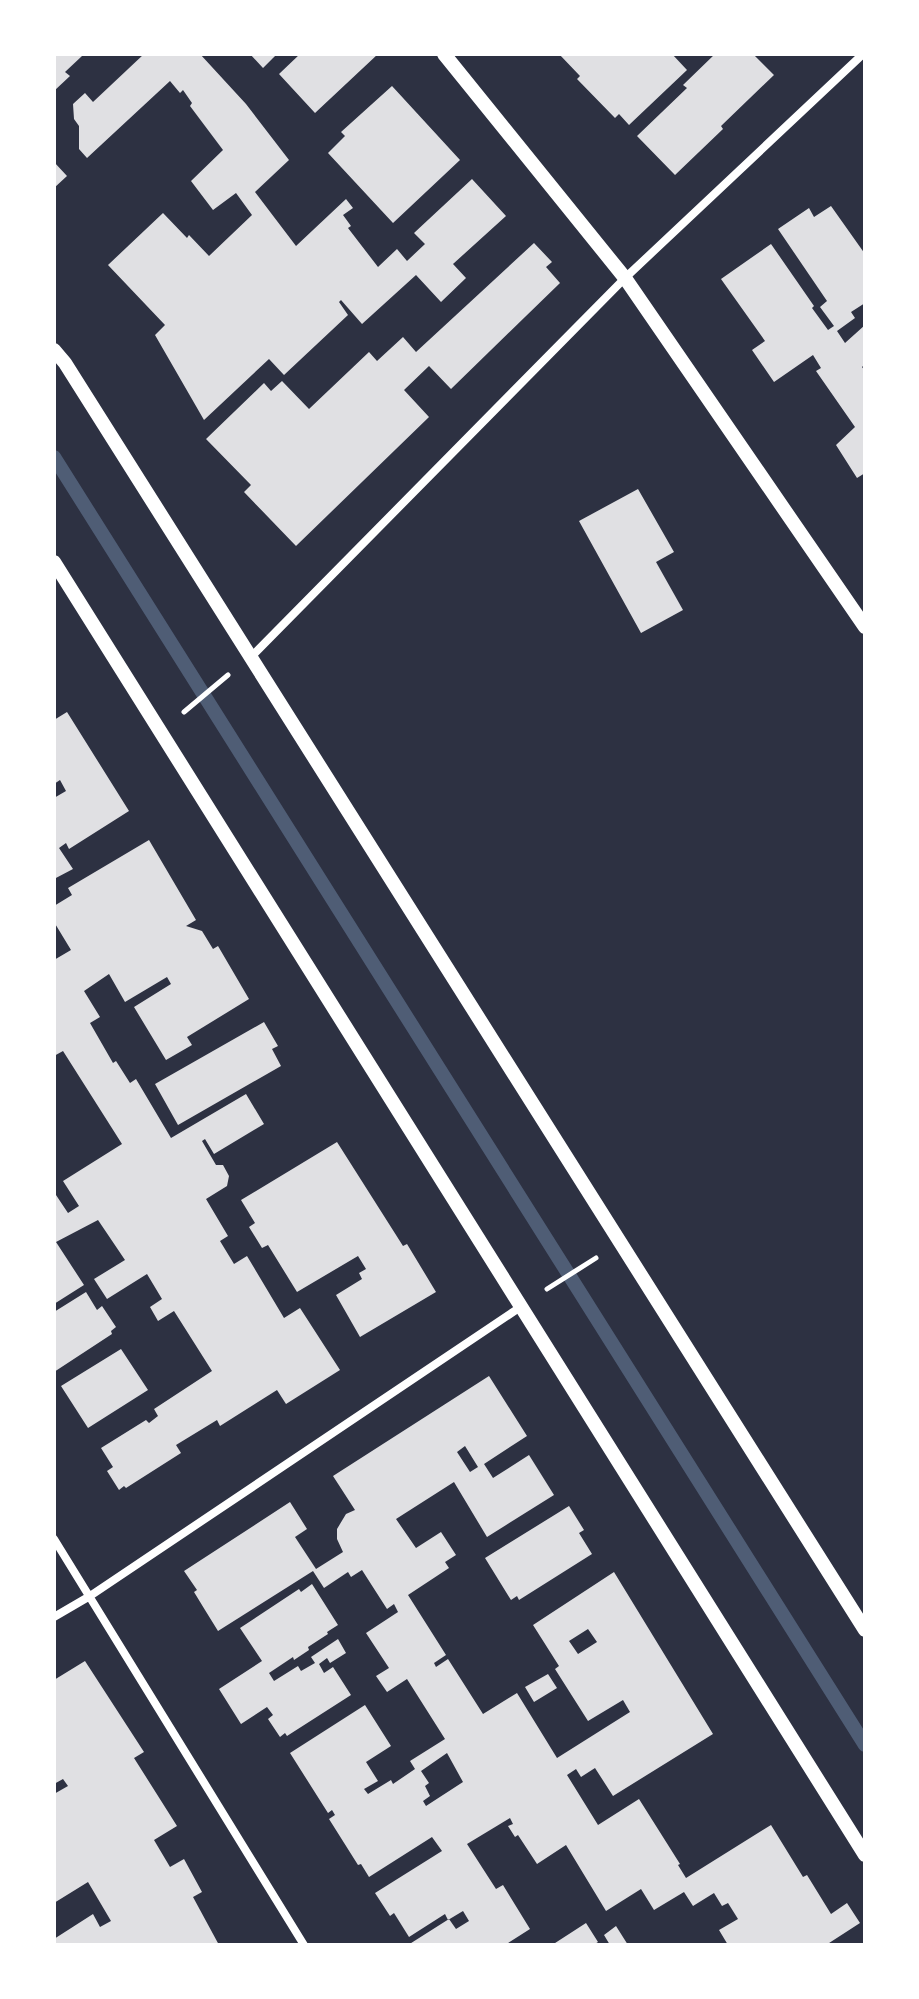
<svg xmlns="http://www.w3.org/2000/svg" width="919" height="1999" font-family="'Fira Sans Condensed',sans-serif">
	<style>
		.lines { fill: none; stroke-linecap: round; stroke-linejoin: round }
		.stream { stroke: #4f5d75; stroke-width: 14 }
		.building { fill: #e0e0e3; fill-rule: evenodd }
		.path { stroke: #fff; stroke-width: 5 }
		.minor { stroke: #fff; stroke-width: 8 }
		.tertiary { stroke: #fff; stroke-width: 14 }
	</style>
	<rect width="100%" height="100%" fill="#2d3142"/>
	<g class="lines">
		<path class="stream" d="M54,457L865,1745"/>
	</g>
	<path class="building" d="M54,54L82,56L65,72L70,76L54,91Z
		M144,54H200L246,104L289,160L255,192L296,246L346,199L353,208L343,215L351,226L348,228L378,267L397,249L407,261L425,244L414,233L472,179L506,216L453,264L466,278L441,302L416,275L362,324L341,300L339,302L348,315L284,375L269,359L204,420L155,335L165,325L108,265L163,213L187,238L189,235L209,256L252,215L236,193L213,210L191,181L223,150L190,106L192,103L183,90L180,93L170,81L87,158L79,149V126L74,119L73,104L85,93L93,102Z
		M250,54H277L263,68Z
		M300,54H378L315,113L279,74Z
		M559,54H672L687,70L629,125L619,114L615,118L577,79L580,76Z
		M715,54H753L774,75L721,126L723,129L675,175L637,136L687,88L683,85Z
		M392,86L460,160L393,223L328,153L345,136L341,132Z
		M54,162L67,176L54,188Z
		M831,206L865,254V303L851,312L855,318L837,331L845,343L865,325V364L862,367L865,371V473L857,478L836,445L855,427L816,371L821,368L813,355L774,382L752,350L765,341L721,279L771,244L814,306L812,308L828,330L834,326L820,307L827,301L778,229L809,208L814,217Z
		M534,243L552,262L546,267L560,283L451,389L429,366L404,390L429,417L296,546L244,492L251,485L206,439L264,383L271,391L282,381L309,409L369,352L377,361L403,337L416,352Z
		M638,489L674,552L656,562L683,610L641,633L579,521Z
		M67,712L129,811L69,849L66,843L59,848L73,869L54,879V798L66,791L60,780L54,784V720Z
		M149,840L196,920L186,926L202,931L213,949L218,946L249,999L187,1037L192,1045L166,1060L134,1007L171,984L167,977L125,1002L109,974L84,991L100,1017L90,1023L113,1063L116,1061L130,1083L136,1079L171,1138L246,1094L264,1124L214,1154L205,1139L202,1141L216,1165H223L229,1176L227,1186L206,1199L228,1236L220,1241L234,1264L247,1256L284,1318L300,1308L340,1370L286,1404L277,1390L220,1426L217,1420L176,1445L181,1453L126,1488L124,1486L119,1490L107,1471L113,1467L101,1448L146,1420L149,1423L158,1416L154,1409L212,1371L174,1311L158,1321L150,1307L162,1299L147,1274L107,1299L94,1279L125,1260L98,1220L56,1242L84,1285L54,1304V1192L68,1213L79,1206L63,1181L122,1144L63,1051L54,1056V960L71,950L54,922V906L72,895L68,888Z
		M264,1022L278,1046L272,1049L281,1066L178,1125L155,1084Z
		M337,1142L403,1246L407,1244L436,1292L360,1337L336,1295L362,1279L359,1273L366,1269L358,1256L297,1292L268,1245L262,1248L249,1227L255,1223L241,1200Z
		M86,1292L97,1310L102,1306L116,1327L111,1331L112,1334L54,1372V1312Z
		M121,1349L148,1390L88,1428L61,1386Z
		M489,1376L527,1436L484,1464L493,1478L529,1455L554,1495L487,1537L454,1482L396,1519L416,1548L441,1532L456,1555L445,1562L449,1568L408,1595L446,1655L434,1663L436,1667L448,1659L483,1714L517,1693L557,1758L630,1712L623,1700L588,1721L555,1669L559,1666L533,1625L614,1572L713,1734L613,1796L595,1768L581,1777L576,1769L567,1775L598,1825L639,1799L680,1864L678,1865L686,1878L771,1825L803,1877L807,1875L831,1914L847,1903L860,1923L826,1945H728L719,1930L738,1919L728,1903L722,1906L714,1893L693,1906L684,1892L654,1910L641,1889L606,1911L566,1845L537,1864L518,1835L515,1837L508,1826L513,1824L510,1818L467,1844L496,1889L503,1885L530,1929L505,1945H408L449,1919L456,1929L469,1921L463,1911L448,1920L445,1914L409,1937L394,1913L390,1916L375,1893L442,1851L432,1837L369,1877L361,1864L358,1865L329,1819L335,1815L332,1810L328,1813L290,1753L365,1705L391,1746L366,1762L378,1781L364,1789L368,1794L391,1780L393,1784L415,1769L410,1761L445,1739L407,1679L387,1692L376,1676L389,1668L366,1633L398,1612L394,1604L387,1609L362,1570L351,1577L348,1572L324,1588L313,1571L218,1631L205,1610L194,1592L197,1590L184,1571L290,1502L307,1529L295,1537L316,1569L343,1552L337,1539V1529L346,1514L355,1510L333,1476ZM465,1446L478,1467L470,1472L457,1452ZM588,1629L597,1642L578,1654L569,1641ZM447,1753L463,1782L426,1806L423,1801L430,1796L425,1786L429,1783L421,1771Z
		M569,1506L584,1530L579,1533L592,1554L519,1600L517,1596L511,1600L485,1558Z
		M312,1584L338,1625L327,1632L328,1634L308,1647L309,1650L294,1660L293,1657L269,1673L274,1681L298,1666L301,1671L315,1663L311,1657L338,1639L346,1653L330,1663L327,1658L319,1664L324,1673L333,1667L351,1695L287,1736L285,1733L280,1737L268,1719L273,1715L267,1707L241,1724L219,1689L262,1661L240,1628L299,1589L301,1592Z
		M85,1661L144,1752L134,1758L177,1826L154,1840L170,1867L184,1859L202,1892L193,1897L219,1945H54V1939L93,1914L100,1927L111,1921L88,1882L54,1903V1794L68,1786L63,1779L54,1784V1680Z
		M548,1674L557,1688L534,1702L525,1687Z
		M586,1923L598,1942L593,1945H552Z
		M616,1926L628,1945H610L604,1935Z"/>
	<g class="lines">
		<path class="path" d="M184,712L228,675
			M547,1289L596,1258"/>
		<path class="minor" d="M251,657L625,278L863,54
			M54,1539L304,1945
			M54,1617L90,1596L522,1306"/>
		<path class="tertiary" d="M444,54L625,278L865,627
			M54,350L65,363L865,1630
			M54,562L865,1855"/>
	</g>
	<rect width="919" height="1999" fill="none" stroke="#ffffff" stroke-width="112"/>
</svg>
